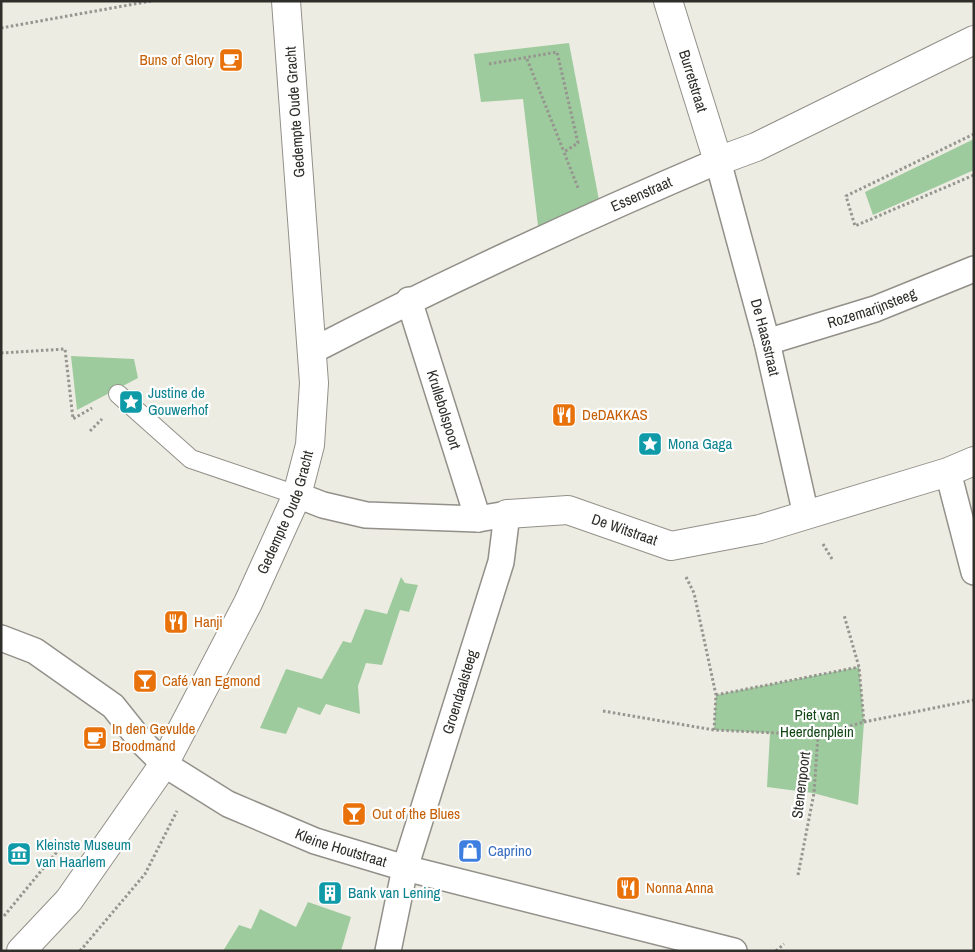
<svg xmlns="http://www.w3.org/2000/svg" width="975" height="952" font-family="'Archivo Narrow',sans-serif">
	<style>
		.green { fill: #9ecb9d }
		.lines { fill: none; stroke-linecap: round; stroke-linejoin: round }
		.service-casing { stroke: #929089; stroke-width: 20 }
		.pedestrian-casing { stroke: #929089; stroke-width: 28 }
		.minor-casing { stroke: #929089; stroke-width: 30 }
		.tertiary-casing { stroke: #929089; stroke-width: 30 }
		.path { stroke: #96958f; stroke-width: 3; stroke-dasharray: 2.5 2.5; stroke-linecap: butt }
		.service { stroke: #fff; stroke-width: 18 }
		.pedestrian { stroke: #fff; stroke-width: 25 }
		.minor { stroke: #fff; stroke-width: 28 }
		.tertiary { stroke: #fff; stroke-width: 28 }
		.labels { text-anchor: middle; stroke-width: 4.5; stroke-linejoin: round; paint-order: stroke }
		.food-label { font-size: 15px; fill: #c56008; stroke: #fff; text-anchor: start }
		.street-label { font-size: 15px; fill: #2e2e2a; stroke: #fff }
		.culture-label { font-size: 15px; fill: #0d838f; stroke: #fff; text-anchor: start }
		.park-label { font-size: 15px; fill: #134616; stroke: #fff }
		.shop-label { font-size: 15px; fill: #366cbe; stroke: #fff; text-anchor: start }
	</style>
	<rect width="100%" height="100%" fill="#edece3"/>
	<path class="green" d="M569,43L599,200L538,226L523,99L481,102L474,54Z
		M974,139V170L873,215L865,192Z
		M71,356L134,359L138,378L77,410Z
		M401,577L405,583L418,585L409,612L400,610L382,665L366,663L358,686L360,714L326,704L320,715L298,707L286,734L260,728L286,669L322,679L343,641L351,643L365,609L387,614Z
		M859,667L864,722L858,805L813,793L767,787L770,733L714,730L716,695Z
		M308,902L351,917L341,951H223L239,925L251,929L260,909L296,927Z"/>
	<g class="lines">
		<defs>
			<path id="service" d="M118,394L191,459L297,495"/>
			<g id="pedestrian">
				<path id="s1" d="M409,300L478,519"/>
				<path id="s2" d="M767,342L875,309L974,269"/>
				<path id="s3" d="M312,351C445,282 580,220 718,161L767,342L806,515"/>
				<path d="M948,472L974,572"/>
				<path d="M297,495L323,505L366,515L478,519L507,514L501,562L405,868L388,951"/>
				<path id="s4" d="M1,638L35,651L113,706L141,741L164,764L228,804L315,841L405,868L734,951"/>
			</g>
			<g id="minor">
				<path id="s5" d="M668,1L718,161L756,147L974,40"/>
				<path id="s6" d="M507,514L568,510L671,546L760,529L948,472L974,461"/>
			</g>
			<g id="tertiary">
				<path id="s7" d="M21,951L69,900L164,764L248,603L297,495L310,445L314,383L286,1"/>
			</g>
		</defs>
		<use href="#service" class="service-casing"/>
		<use href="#pedestrian" class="pedestrian-casing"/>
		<use href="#minor" class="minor-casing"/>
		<use href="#tertiary" class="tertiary-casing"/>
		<path class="path" d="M1,28L151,1
			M527,59L564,152
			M489,64L557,52L578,143L564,152L578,188
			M974,134L846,196L855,226L974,175
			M1,353L65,349L73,419L92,408
			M90,431L102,419
			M823,544L832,559
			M686,577L694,593L716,695L714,730
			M716,695L859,667
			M603,711L714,730L818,735
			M864,722L974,700
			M798,875L814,793L818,735L864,722L859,667L844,615
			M4,916L65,842
			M80,951L145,874L177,811
			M776,951L784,944"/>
		<use href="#service" class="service"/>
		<use href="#pedestrian" class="pedestrian"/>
		<use href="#minor" class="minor"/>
		<use href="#tertiary" class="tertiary"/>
	</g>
	<defs>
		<symbol id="cafe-square" viewBox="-11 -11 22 22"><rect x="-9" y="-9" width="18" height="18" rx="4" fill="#e8710a" stroke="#fff"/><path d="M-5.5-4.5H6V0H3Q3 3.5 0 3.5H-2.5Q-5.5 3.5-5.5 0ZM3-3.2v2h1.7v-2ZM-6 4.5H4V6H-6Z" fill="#fff"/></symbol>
		<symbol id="sight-square" viewBox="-11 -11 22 22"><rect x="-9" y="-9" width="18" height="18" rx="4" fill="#0f9aa8" stroke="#fff"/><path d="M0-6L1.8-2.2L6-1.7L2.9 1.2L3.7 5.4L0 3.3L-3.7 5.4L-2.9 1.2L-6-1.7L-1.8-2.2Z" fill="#fff"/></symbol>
		<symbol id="restaurant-square" viewBox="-11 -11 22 22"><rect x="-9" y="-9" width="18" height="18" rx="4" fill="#e8710a" stroke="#fff"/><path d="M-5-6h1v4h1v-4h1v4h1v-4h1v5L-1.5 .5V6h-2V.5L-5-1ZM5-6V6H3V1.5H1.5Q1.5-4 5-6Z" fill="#fff"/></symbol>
		<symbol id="bar-square" viewBox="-11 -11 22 22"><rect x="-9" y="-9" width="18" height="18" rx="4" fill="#e8710a" stroke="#fff"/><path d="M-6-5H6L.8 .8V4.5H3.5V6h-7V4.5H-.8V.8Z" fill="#fff"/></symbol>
		<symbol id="shop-square" viewBox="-11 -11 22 22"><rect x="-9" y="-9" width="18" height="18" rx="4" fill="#3f7fe0" stroke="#fff"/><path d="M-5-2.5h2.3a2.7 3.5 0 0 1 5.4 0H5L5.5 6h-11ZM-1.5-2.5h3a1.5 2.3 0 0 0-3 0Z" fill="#fff"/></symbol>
		<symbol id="museum-square" viewBox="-11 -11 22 22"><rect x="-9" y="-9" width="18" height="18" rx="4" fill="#0f9aa8" stroke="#fff"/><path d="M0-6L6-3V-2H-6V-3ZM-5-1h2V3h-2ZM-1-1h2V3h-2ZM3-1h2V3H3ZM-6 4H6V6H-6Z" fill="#fff"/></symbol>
		<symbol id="building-square" viewBox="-11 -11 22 22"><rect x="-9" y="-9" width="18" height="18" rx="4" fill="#0f9aa8" stroke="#fff"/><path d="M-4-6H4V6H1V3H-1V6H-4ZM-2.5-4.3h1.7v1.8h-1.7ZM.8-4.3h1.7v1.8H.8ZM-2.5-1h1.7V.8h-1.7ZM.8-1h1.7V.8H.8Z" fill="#fff"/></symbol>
	</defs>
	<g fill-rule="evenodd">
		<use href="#cafe-square" x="217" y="46" width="28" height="28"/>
		<use href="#sight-square" x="117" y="388" width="28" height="28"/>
		<use href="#restaurant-square" x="550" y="401" width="28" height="28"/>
		<use href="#sight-square" x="636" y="430" width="28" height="28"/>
		<use href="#restaurant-square" x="162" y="608" width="28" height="28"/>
		<use href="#bar-square" x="131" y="667" width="28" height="28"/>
		<use href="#cafe-square" x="81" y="724" width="28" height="28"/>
		<use href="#bar-square" x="340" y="800" width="28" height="28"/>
		<use href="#shop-square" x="456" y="837" width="28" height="28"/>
		<use href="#museum-square" x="5" y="840" width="28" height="28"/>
		<use href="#restaurant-square" x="614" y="874" width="28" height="28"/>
		<use href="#building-square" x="316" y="879" width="28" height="28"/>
	</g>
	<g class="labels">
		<g class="food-label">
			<text x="214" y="65" text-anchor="end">Buns of Glory</text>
			<text x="582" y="420">DeDAKKAS</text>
			<text x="194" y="627">Hanji</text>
			<text x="162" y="686">Café van Egmond</text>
			<text x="112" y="734">In den Gevulde<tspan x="112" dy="17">Broodmand</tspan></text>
			<text x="372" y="819">Out of the Blues</text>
			<text x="646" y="893">Nonna Anna</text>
		</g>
		<g class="street-label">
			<text dy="5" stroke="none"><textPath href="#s5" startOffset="84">Burretstraat</textPath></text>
			<text transform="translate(295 112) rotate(-94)" y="5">Gedempte Oude Gracht</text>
			<text dy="5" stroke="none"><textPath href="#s3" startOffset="365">Essenstraat</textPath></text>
			<text dy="5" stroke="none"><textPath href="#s2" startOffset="110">Rozemarijnsteeg</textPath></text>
			<text dy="5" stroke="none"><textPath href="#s3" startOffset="631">De Haasstraat</textPath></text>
			<text dy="5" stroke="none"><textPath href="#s1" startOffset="115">Krullebolspoort</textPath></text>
			<text dy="5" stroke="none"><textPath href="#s7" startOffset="516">Gedempte Oude Gracht</textPath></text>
			<text dy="5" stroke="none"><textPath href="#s6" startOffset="121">De Witstraat</textPath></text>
			<text transform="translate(460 692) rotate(-73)" y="5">Groendaalsteeg</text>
			<text transform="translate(801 785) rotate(-83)" y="5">Stenenpoort</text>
			<text dy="5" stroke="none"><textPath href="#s4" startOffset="406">Kleine Houtstraat</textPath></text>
		</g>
		<g class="culture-label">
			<text x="148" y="398">Justine de<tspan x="148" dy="17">Gouwerhof</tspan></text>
			<text x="668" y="449">Mona Gaga</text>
			<text x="36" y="850">Kleinste Museum<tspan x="36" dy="17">van Haarlem</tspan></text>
			<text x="348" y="898">Bank van Lening</text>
		</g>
		<g class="park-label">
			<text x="817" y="720">Piet van<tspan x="817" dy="17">Heerdenplein</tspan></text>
		</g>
		<g class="shop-label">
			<text x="488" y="856">Caprino</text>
		</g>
	</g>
	<rect width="975" height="952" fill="none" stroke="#2e2e2a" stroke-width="5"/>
</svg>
